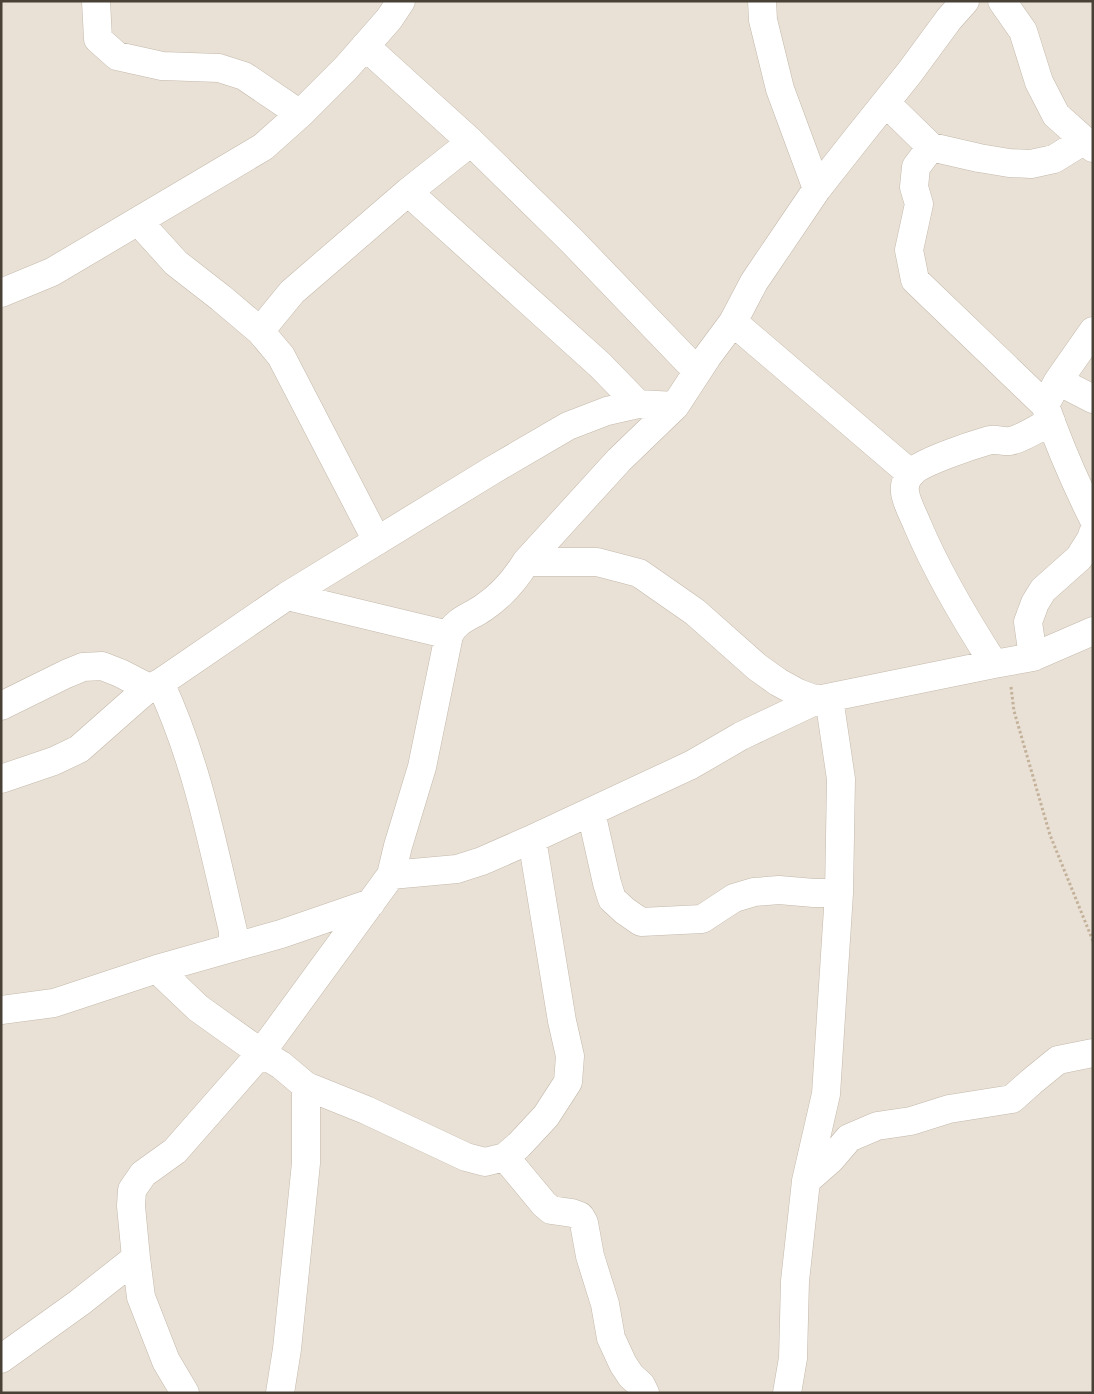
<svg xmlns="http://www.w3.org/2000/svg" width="1094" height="1394" font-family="'Noto Sans',sans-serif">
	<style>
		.residential { fill: #e9e1d5 }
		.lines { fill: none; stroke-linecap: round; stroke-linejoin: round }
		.minor-casing { stroke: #c4b9ac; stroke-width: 29 }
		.path { stroke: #c4b19a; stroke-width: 3; stroke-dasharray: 2.5 2.5; stroke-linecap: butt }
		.minor { stroke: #fff; stroke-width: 28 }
	</style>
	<rect width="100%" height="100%" fill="#f5f0e8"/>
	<path class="residential" d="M1,1H1093V1393H1Z"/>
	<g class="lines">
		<defs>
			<path id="minor" d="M96,1L98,39L117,56L162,66L219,68L244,76L300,114
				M1002,1L1023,31L1039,82L1056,115L1093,148
				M365,46L471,142L571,240L697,371
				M886,103L931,147L979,158L1009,163L1031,164L1054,159L1083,141
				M931,147L916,167L914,187L919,204L909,250L915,280L1045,405
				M817,189L858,137L910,72L949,19L965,1
				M408,192L600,365L638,404
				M138,221L176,263L221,298L260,331L281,356L377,541
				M1,293L52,272L263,147L300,114L346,68L389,19L401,1
				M733,322L911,474
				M260,331L292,292L408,192L471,142
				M1093,331L1058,381L1045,405C1059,445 1074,480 1093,518
				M1058,381L1093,399
				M526,562H597L639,573L695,612L757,667L778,682L798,693L817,700L994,664L1033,657L1093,631
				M287,596L449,635
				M1033,657L1028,622L1035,603L1043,590L1079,558L1091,539L1093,533
				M994,664C965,619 938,574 917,524C913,514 906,502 905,492C904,486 906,480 910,474C920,462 973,445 990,440C996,439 1006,442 1010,441C1022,439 1040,427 1051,421
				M160,683C197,761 213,847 233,931V947
				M1,706L66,674L83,667L102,666L120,673L149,688
				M1,779L54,761L79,749L138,697L149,688L160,683L287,596L491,471L568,426L607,411L638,404L675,406
				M591,812L607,883L612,899L625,911L641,922L702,919L734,898L754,892L779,890L814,893H839
				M391,875L457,869L482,861L532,839L691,765L741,736L817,700
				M157,969L198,1008L261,1053L281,1065L306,1086L366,1110L466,1157L485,1162L505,1157L544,1204L551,1210L572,1213L580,1216L584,1223L590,1256L605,1304L611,1338L623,1364L631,1376L641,1385L645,1393
				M1,1010L54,1003L157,969L281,934L371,903
				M505,1157L519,1145L546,1116L568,1082L570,1056L562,1021L532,839
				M806,1181L831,1159L849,1138L877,1126L911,1121L949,1109L1012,1099L1031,1082L1058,1060L1093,1053
				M136,1258L141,1297L166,1361L185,1393
				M1,1359L79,1303L136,1258L131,1206L132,1190L143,1174L175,1151L261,1053L391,875L398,846L422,767L449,635C456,620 470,617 483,608C501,596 515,580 526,562L619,460L675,406L707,357L733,322L754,282L817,189L780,89L763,20L762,1
				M280,1393L287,1349L306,1163V1086
				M787,1393L793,1358L795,1281L806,1181L826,1094L839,893L841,779L829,698"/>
		</defs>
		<use href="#minor" class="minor-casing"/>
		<path class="path" d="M1011,687L1014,711L1050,835L1093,941"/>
		<use href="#minor" class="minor"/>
	</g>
	<rect width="1094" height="1394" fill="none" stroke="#494036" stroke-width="5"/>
</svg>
